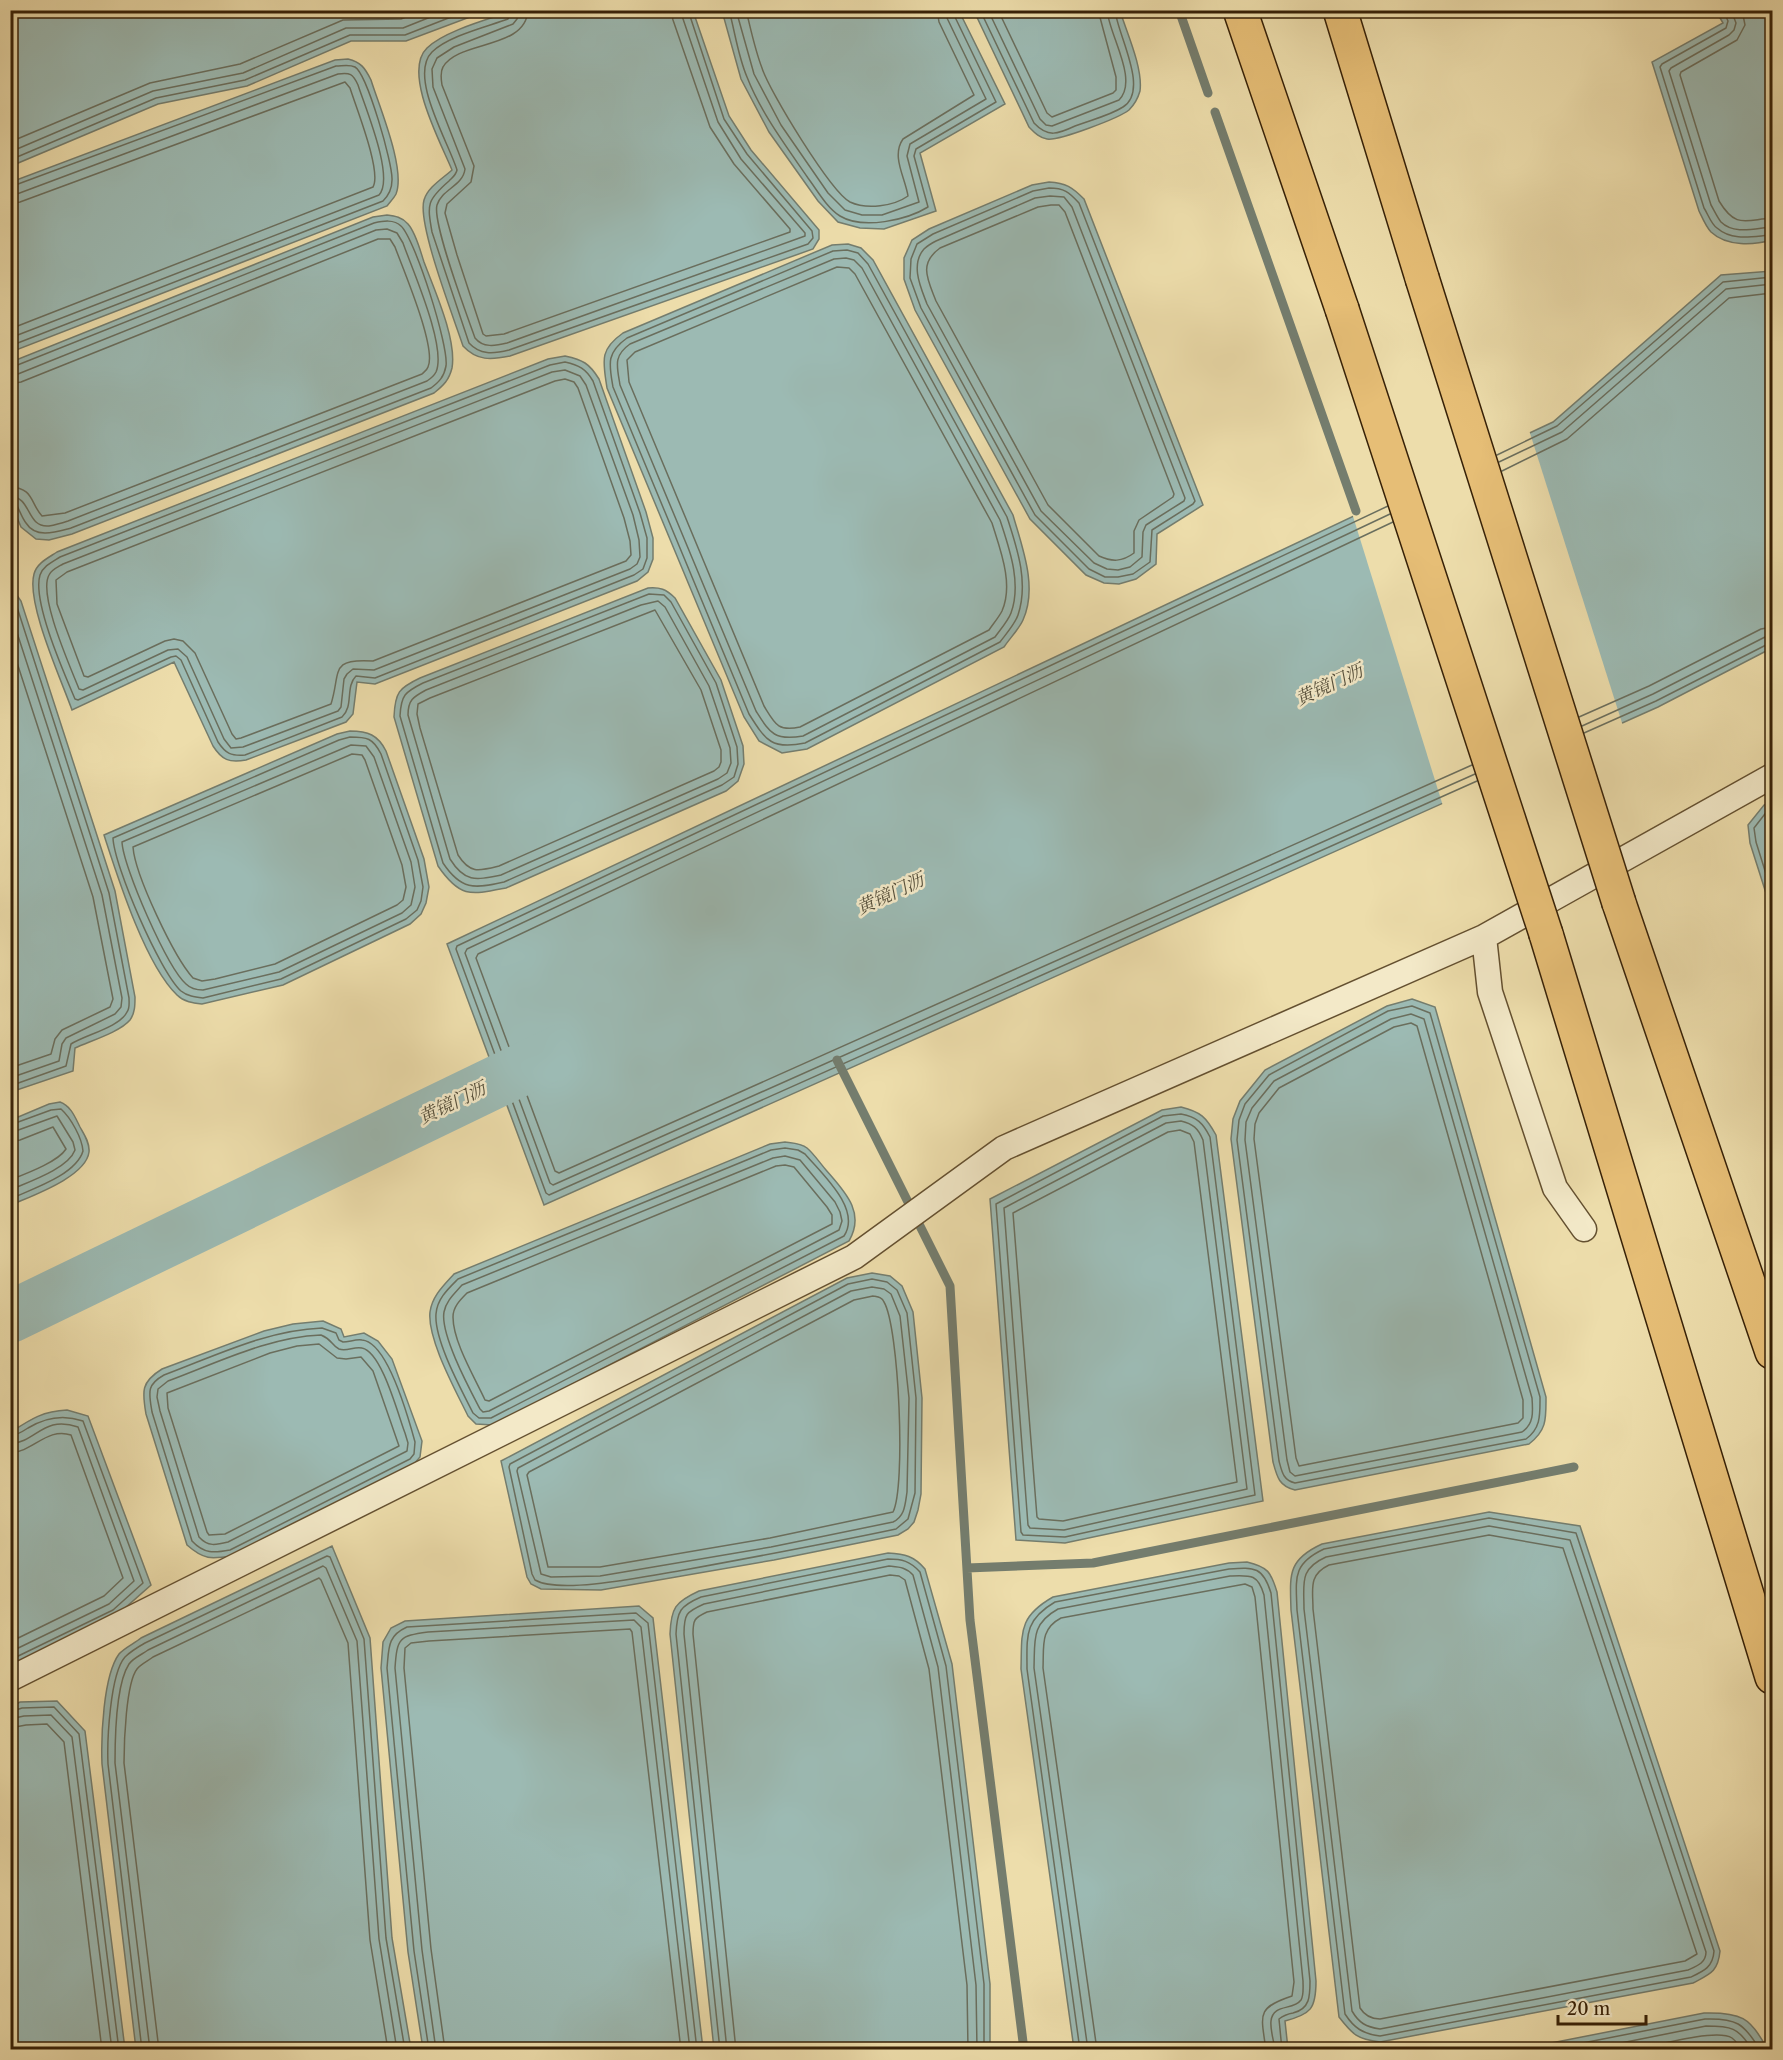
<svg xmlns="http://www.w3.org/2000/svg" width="1783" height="2060" font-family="'Libre Caslon Text','Noto Serif SC',serif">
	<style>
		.water { fill: #9cbab3; stroke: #747d6e; stroke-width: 1.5 }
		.pier { fill: #edddab }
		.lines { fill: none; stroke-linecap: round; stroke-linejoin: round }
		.shore { stroke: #6a6e5d; stroke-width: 1.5 }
		.stream { stroke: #747d6e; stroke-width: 9 }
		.river { stroke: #9cbab3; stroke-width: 52 }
		.street-casing { stroke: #645030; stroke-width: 27 }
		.highway-casing { stroke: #372107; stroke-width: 36 }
		.street { stroke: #f3e9c8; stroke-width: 24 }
		.highway { stroke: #e6be76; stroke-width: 33 }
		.highway-bridge-casing { stroke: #372107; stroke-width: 36; stroke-linecap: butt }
		.highway-bridge { stroke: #e6be76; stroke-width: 33 }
		.labels { text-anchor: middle; stroke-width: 5; stroke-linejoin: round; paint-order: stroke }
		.water-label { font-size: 18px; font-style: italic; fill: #554f3b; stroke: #f3e9c8 }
	</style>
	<rect width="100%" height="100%" fill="#edddab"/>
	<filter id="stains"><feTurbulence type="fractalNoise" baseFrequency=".00333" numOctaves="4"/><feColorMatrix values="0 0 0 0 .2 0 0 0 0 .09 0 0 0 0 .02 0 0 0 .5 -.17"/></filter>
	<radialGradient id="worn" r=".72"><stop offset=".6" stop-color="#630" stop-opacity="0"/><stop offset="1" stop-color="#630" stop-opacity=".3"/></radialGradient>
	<path class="water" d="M11,10H486V11L406,41H351L247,86L158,104L11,166Z
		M512,11H693L729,116L751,150L819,230V239L813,249L510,356C491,360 477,361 463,346C454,318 417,224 424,200C428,187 442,179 452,170C441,143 402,72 427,48C444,31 489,19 512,11Z
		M722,11H959L1005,104L920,153L936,211L884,229L860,228L838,222L818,201L769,132L741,79Z
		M974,11H1120C1127,33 1143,68 1140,91C1138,98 1134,105 1129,110C1119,118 1059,141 1047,139C1039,138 1034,132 1029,127Z
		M1716,11H1772V240C1754,245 1727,247 1711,232C1706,227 1702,217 1699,211L1652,62L1723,23Z
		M348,59C361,62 365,68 371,80C379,106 406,169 396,194C394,198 390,202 387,206L11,352V182L335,60Z
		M1049,182C1066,183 1072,187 1084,199L1203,505L1157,534L1156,564L1136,579L1119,584L1104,583L1086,575L1030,519L915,310L904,279V258L912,240L929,229L1032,185Z
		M387,215C395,216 402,217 408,224C416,233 420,250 424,262C434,289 457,339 452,368C449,380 444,385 434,393L72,534L49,540L36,539L21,527L11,503V362L373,217Z
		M848,244L861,248L873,260L1013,515C1022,547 1038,587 1023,620C1019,629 1010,638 1004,647L807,749L782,753L759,741L744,717L607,388C603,361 599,350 623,333L832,245Z
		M1772,271V648L1658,707L544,1205L447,944L1553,422L1721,275Z
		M565,356C583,360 589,363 599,379L646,512L653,538V559L648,572L637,581L375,684L357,682L353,714L346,722L246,760C229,763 222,760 213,746L174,662L72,710C61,679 26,603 34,574C37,563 48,558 57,552L548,359Z
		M648,588C660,587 666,589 675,598L721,680L743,746L744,764L738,781L726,791L506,888C470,895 460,898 438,866L394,717C395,692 399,688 420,678Z
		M10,592L16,594L21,601L115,891L135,997C135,1005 135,1013 130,1020C120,1032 90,1041 75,1048L73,1071L11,1092Z
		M350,731C368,731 378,735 386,751L424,859L429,887L426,903L421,914L410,924L283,985L202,1004C193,1003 184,1002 177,995C145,964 118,878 104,835L337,734Z
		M1772,801V912L1750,843L1748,825L1764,805Z
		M1412,999L1435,1007L1546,1397C1546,1419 1547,1430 1529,1444L1295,1490C1279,1486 1277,1477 1273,1462L1231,1139L1233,1119L1240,1101L1265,1070L1387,1006Z
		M60,1102C71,1106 75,1117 80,1127C84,1134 90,1143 89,1152C86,1177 31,1196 11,1205V1120L49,1104Z
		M1181,1107C1201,1112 1206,1117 1216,1135L1263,1501L1065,1543L1016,1540L990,1199L1162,1110Z
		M785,1142C793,1143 801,1143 807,1148C814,1154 820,1163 826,1170C844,1191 866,1212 849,1241L493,1425L476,1424L468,1416C456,1391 427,1339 430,1312C432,1296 444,1285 454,1274L770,1144Z
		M872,1273L890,1276L902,1286L913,1312L922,1398L921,1494L918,1510L914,1522L908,1529L898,1535L774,1560L601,1590L541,1589L531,1584L527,1577L501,1461L847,1278Z
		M323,1321L341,1329L344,1337L364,1333L378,1341L392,1359L422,1441L420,1457L414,1464L232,1556C211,1559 204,1560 187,1545L146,1414C142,1391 141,1382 162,1369L264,1331L293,1324Z
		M67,1410L88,1416L151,1585L117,1615L11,1667V1432C31,1419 43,1411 67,1410Z
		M1489,1512L1580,1526L1720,1951C1718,1972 1710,1974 1693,1983L1380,2042C1357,2039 1353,2035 1339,2017L1291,1610C1290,1575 1287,1560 1322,1544Z
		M332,1546L370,1638L392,1938L411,2049H136L102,1764C101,1738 103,1676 119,1654C124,1648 135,1643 141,1638Z
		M888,1553C905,1554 914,1556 925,1569L952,1664L990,1984V2049H714L670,1634C671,1608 675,1602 699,1591Z
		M1247,1562C1268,1567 1271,1572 1277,1592L1316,1981C1316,2009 1311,2014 1285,2021L1288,2049H1074L1021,1669C1022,1632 1018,1617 1053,1597L1229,1563Z
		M639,1606L653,1618L703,2049H423L408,1952L381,1668L383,1642L391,1628L405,1621Z
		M57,1701L85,1731L125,2049H11V1707L20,1702Z
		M1704,2013C1740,2012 1751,2017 1767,2049H1530L1541,2045Z"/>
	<path class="pier" d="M1529,430L1623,726L1443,806L1352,513Z"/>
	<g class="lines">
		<path class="shore" d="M511,10L508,19C486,27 448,36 432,52C408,76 449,143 457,170C456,175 453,177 449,181C427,200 427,204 432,232L469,343C480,355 493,354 509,350L808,244L813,238L812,231L747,154L724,119L688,10
			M519,10L517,19L513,24L454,47L437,58L432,69L433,87L465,169C463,186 442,189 437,205C432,223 467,315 475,338C483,348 495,346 507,343L805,236V233L799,226L741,159L718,122L680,10
			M528,10C526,50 458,40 443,67C440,72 441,79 442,85L474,166L471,182L447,204L445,213L457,255L483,334L486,336L504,334L790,232V229L734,164L710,127L673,20L671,10
			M729,10C735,32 738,56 747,77C761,113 786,146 808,178C817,190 827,208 840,216C863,230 907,220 928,207L914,156L916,149L996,102L954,15V10
			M736,10L754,74L781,125L828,193L845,210L862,215H882L919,202L907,156L910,144L986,99L947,18L946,10
			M746,10C751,30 755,50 762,68C769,91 831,192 850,202C867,210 894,206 908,196C905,177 891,156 903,139L974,95L939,22L937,10
			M980,10L1034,123C1048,138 1058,134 1075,126C1090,120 1109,116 1123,107C1150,90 1117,34 1115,10
			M988,10L1040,119L1046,125L1052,126L1119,100C1139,80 1109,35 1107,10
			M998,10L1047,113L1052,117L1113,93L1116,90V77L1098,10
			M1723,10L1728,21L1726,28L1662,64L1660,67L1704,208C1708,214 1711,224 1717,228C1733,242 1754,236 1772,235
			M1731,10L1736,23L1734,30L1729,35L1671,68L1669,71L1711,205C1714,210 1717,217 1721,222C1734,235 1756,228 1772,227
			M1742,10L1745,25L1737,40L1681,72L1680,75L1719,201C1736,229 1745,220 1772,218
			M10,142L150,83L240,64L343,20L401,19L423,10
			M10,152L153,91L243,73L346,28H403L448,10
			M10,160L156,98L245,80L350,35H405L469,10
			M10,187L336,66C342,66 349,64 355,67C367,74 393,164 392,180C392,189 389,195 383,201L10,346
			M1049,188C1064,188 1069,192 1079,203L1195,501L1193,504L1152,530L1150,562L1133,574L1118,577H1105L1089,569L1035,515L921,308L910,278L911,259L917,244L933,234L1033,191Z
			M10,195L17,194L338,74C350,72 353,74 358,85C365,107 395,178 379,195L10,338
			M1050,196L1064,197L1072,207L1185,498L1184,501L1146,525L1143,532L1142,557L1130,567L1118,570L1107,569L1094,563L1041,511L927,304C921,288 910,265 924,249C927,246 932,243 936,241L1035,198Z
			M10,204L20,202L345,82L350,88C356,107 382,172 373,187L10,329
			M1051,205H1059L1065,212L1174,494L1173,497L1139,520L1134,531V553C1122,562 1112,562 1099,556L1048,505L936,301C928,280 918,264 940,248L1038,207Z
			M847,250L858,253L868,264L1007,517C1017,548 1029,582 1018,615C1015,624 1006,634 1000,642L805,743C772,750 766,741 749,714L613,387C609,364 606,353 627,338L833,251Z
			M846,258L854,260L862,268L1000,520C1009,548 1022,583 1011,613C1008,621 1000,630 995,637L803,736C774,741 770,733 756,711L620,385C617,366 613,356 630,344L834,259Z
			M837,267L849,268L855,274L992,523C1000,549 1014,584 1002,611C999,617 993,624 989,630L800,727C778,732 775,724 764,706L629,382L627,360L635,352Z
			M565,362C579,365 586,369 593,381L640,513L647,538V558L643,569L634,575L375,678L356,676C345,687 354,706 342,717L245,755C231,756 226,754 218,742L181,660L176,656L171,657L78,700L75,699C64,673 32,601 40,575C43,566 52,562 60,557L550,365Z
			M10,368L374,223C383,221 394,219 401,226C415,239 449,346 446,366C444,377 439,382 431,388L71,528C56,532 36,539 26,523C22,518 20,511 17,506L10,503
			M565,370L580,376L586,385L633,515L639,540L640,557L637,564L630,569L374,670L353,669L347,674L344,679L341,707L338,711L243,747L231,748L224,739L187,657L178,649L168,650L83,690L79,689C70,666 38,595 49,575C51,570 58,567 63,564L552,372Z
			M10,375L18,374L376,230L387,229L397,233L403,243C412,269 447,347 436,372C434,376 430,379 427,381L68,521C62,523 55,525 49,526C26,528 32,497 10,496
			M565,379L574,382L578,388L624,518L630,541L631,555L626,561L373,661C329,658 341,672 331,704L241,738L236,739L232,734L195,653L183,641L174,639L165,641L88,677L84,676L57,604L56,580L67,572L555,381Z
			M10,384L21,382L378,239H390L395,247C403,269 437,348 428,367C427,370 425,371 422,374L65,513L42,516C30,503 34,488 10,487
			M1497,455L1557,426L1723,282L1772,277
			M1499,462L1562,432L1726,289L1772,284
			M1502,471L1567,439L1729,298L1772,293
			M1388,506L457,946L456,949L546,1193L549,1195L1477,781
			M1390,514L467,949L465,953L550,1183L553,1185L1475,774
			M1393,522L478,954L476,958L555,1171L559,1173L1472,765
			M649,594L664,595L671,602L716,683L737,747L738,764L734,777L722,785L504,882C474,889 461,890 443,863L400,716C401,695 405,692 423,683Z
			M10,598L16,604L109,893L129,998C129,1003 130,1008 127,1012C120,1027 85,1035 71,1044L66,1066L10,1086
			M658,601L665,607L709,686L730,748L731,763L727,773L718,779L501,875C476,880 465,883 450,859L408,715C408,700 413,697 426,690L641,605Z
			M655,610L701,690L721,750V762L719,767L714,771L499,866C479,871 470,874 458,855L420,728L417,714L418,704L430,698Z
			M10,611L102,895L122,998L121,1007L115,1014L66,1038L62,1044L59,1061L10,1078
			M10,641L93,897L113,999L110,1007L62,1030L55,1039L51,1054L10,1068
			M1579,717L1649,686L1761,629L1772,627
			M1582,726L1653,694L1765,637L1772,636
			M1584,733L1656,701L1768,644L1772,643
			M350,737C367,737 373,738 381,754L418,860L423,887L421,901L417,910L406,919L281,979L203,998C195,997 187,996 181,991C160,972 114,866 113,838L339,740Z
			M351,745L366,746L374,757L411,862L415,887L411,905L402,913L279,972L203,990C196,990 191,989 186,984C167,967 123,867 122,842Z
			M352,754L362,755L365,760L402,865L406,887L403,900L397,905L275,964L215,979L202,981L193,978C174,957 135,875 133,847Z
			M1772,807L1768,810L1754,828L1756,842L1772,893
			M1412,1006L1430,1013L1540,1397C1540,1415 1541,1428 1526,1439L1295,1483C1283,1480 1282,1472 1279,1461L1237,1140L1239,1120L1245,1104L1269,1075L1388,1011Z
			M1411,1014L1424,1019L1532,1398C1533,1412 1534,1424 1522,1432L1295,1476L1290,1472L1287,1460L1245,1140L1246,1122L1252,1108L1274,1081L1391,1019Z
			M1411,1023L1417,1026L1523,1400V1418L1518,1423L1299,1466L1296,1458L1254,1139L1255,1124L1259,1113L1279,1088L1394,1027Z
			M1181,1114C1197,1117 1203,1123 1210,1137L1255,1495L1065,1537L1023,1535L1021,1532L996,1204L1163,1116Z
			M1181,1121C1193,1124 1198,1128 1203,1140L1247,1489L1064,1530L1030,1528L1028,1525L1004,1208L1166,1123Z
			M10,1125L51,1110L61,1109C71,1118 82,1138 83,1151C76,1175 32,1189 10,1199
			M1180,1130L1190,1134L1194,1142L1237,1482L1063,1521L1039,1519L1037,1517L1013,1213L1168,1132Z
			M10,1133L57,1116L73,1142L75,1150C68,1169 28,1182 10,1190
			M10,1142L20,1140L53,1127L66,1149C58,1162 25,1174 10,1180
			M785,1148L798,1150L805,1154C821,1173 862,1209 844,1236L491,1418H479L473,1413C461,1389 434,1340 436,1314C437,1299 448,1289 458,1279L771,1150Z
			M785,1156L800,1160L835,1202L840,1212L842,1221L839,1230L489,1411L483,1412L480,1409C469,1388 440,1334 444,1312C446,1301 454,1294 462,1285L773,1158Z
			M785,1165L794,1167L827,1207L832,1215V1224L489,1401L485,1400C475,1378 453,1342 453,1317C453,1307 460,1300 467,1293L776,1166Z
			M872,1279L887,1282L897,1290L907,1313L916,1398L915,1493L908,1519L896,1529C825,1544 755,1557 684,1570C653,1575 561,1595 535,1580L532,1574L509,1467L510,1464L848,1284Z
			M872,1287L884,1289L891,1294L900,1316L909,1398L907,1492C905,1505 905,1516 893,1522L771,1547L600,1576L551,1577L541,1574L517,1471L518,1468L851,1291Z
			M873,1296C878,1297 882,1297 884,1302C899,1327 906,1487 893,1512L770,1538L600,1567H548L527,1475L529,1472L854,1300Z
			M322,1328L336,1333L339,1340L343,1342C349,1342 356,1339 362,1340C388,1342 409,1420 415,1442L414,1454L410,1459L230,1550C214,1553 204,1554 192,1541L152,1412C149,1393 146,1385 164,1375C215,1356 267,1330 322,1328Z
			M321,1335C333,1340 331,1345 339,1349C347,1352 354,1346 362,1348C382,1352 398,1415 405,1433L408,1443L407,1451L228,1542C216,1545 208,1547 199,1537L160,1411L157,1397L158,1389L168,1381C217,1363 268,1337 321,1335Z
			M319,1344L337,1358L346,1359L361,1357L373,1371L399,1446L225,1534L209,1535L207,1532L168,1408L167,1393L270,1353L297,1346Z
			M10,1436C17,1435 22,1432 28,1428C46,1417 63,1414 83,1421L143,1583L113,1610L10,1660
			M10,1444C37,1442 43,1415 78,1427L134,1581L109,1604L10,1652
			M10,1453C33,1452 47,1427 71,1435L123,1578L104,1596L10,1642
			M1489,1518L1576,1533L1714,1951C1713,1967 1704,1971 1691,1977L1380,2036C1363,2034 1354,2028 1345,2014L1297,1610C1296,1578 1292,1564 1324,1549Z
			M1489,1526L1570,1540L1706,1952C1706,1963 1697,1966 1688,1970L1380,2029C1366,2027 1359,2023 1352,2011L1304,1609C1304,1583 1299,1569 1326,1557Z
			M1489,1535L1563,1548L1697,1954L1685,1961L1380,2019C1371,2019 1365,2016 1360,2008L1313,1609C1313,1589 1308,1575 1329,1565Z
			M10,1712L22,1708L54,1707L79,1734L119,2050
			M10,1719L24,1716L51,1715L72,1737L112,2050
			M10,1728L26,1725L47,1724L64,1742L102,2050
			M142,2050L108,1764C107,1741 110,1674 125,1657C130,1652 138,1647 145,1643L327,1556L330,1557L364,1639L386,1938L405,2050
			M150,2050L115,1763C115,1739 116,1684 129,1664C133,1658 143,1654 148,1650L323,1566L326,1568L357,1641L379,1939L397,2050
			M159,2050L124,1763C124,1743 126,1683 137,1669C141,1664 148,1661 153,1657L319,1578L321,1580L348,1643L370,1940L388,2050
			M429,2050L414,1951L387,1668C389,1648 387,1636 407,1627L636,1613L648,1623L697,2050
			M436,2050L422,1950L395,1668C397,1638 399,1636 428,1632L634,1620L641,1627L690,2050
			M445,2050L431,1949L404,1668L405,1648L411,1643L429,1641L630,1629L632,1632L681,2050
			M720,2050L676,1634C677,1611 680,1606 701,1597L888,1559C902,1559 910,1561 920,1572L946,1666L984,1984V2050
			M727,2050L684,1634C684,1614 686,1612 704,1604L889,1566C899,1567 906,1567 913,1575L938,1667L976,1985L977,2050
			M736,2050L693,1634C693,1620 694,1618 707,1612L890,1575L899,1576L905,1580L929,1669L967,1985L968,2050
			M1080,2050L1027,1669C1027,1636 1024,1620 1055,1602L1229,1569C1255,1567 1263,1567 1271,1593L1310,1981C1310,1996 1310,2009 1293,2013C1287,2014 1284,2015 1279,2019L1282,2050
			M1088,2050L1034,1668C1035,1640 1031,1624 1058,1609L1230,1576C1251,1575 1258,1574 1264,1595L1303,1981C1303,1987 1304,1995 1301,2000C1293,2011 1273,2003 1271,2021C1270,2030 1274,2041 1275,2050
			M1097,2050L1043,1668C1044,1646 1040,1629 1061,1618L1245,1584L1252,1587L1255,1597L1294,1982L1292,1996C1256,2008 1261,2014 1266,2050
			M1547,2050L1705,2019C1736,2018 1744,2023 1760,2050
			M1586,2050L1706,2026C1730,2026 1739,2027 1752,2050
			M1633,2050C1653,2046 1717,2028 1732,2038C1736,2041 1739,2046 1741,2050"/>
		<path class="stream" d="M1179,10L1208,93
			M1215,112L1356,511
			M837,1060L950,1286L970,1620L1024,2050
			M967,1568L1093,1563L1574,1467"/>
		<path class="river" d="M10,1317L562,1050"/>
		<defs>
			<path id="street" d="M1484,937L1772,776
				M10,1679L854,1257L1004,1148L1484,937L1490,992L1555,1188L1584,1229"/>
			<path id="highway" d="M1240,10L1342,309
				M1340,10L1422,278
				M1619,903L1772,1352
				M1546,934L1772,1677"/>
		</defs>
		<use href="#street" class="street-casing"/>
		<use href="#highway" class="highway-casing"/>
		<use href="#street" class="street"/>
		<use href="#highway" class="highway"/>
		<defs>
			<path id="highway-bridge" d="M1422,278L1619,903
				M1342,309L1546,934"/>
		</defs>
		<use href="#highway-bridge" class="highway-bridge-casing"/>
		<use href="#highway-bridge" class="highway-bridge"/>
	</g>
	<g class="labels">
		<g class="water-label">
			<text transform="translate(1329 685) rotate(-25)" y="6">黄镜门沥</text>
			<text transform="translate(890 894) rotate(-25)" y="6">黄镜门沥</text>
			<text transform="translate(452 1103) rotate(-26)" y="6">黄镜门沥</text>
		</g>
	</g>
	<rect width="1783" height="2060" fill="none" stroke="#edddab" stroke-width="36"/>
	<rect x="12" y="12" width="1759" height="2036" fill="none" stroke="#372107" stroke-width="3"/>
	<rect x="18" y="18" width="1747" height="2024" fill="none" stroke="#372107" stroke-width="1.5"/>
	<path d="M1558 2015v9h88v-9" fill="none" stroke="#372107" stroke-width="3"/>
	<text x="1567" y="2015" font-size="18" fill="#372107" stroke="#f3e9c8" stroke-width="4.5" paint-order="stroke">20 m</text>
	<rect width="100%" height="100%" filter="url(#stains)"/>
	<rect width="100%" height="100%" fill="url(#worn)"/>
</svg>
